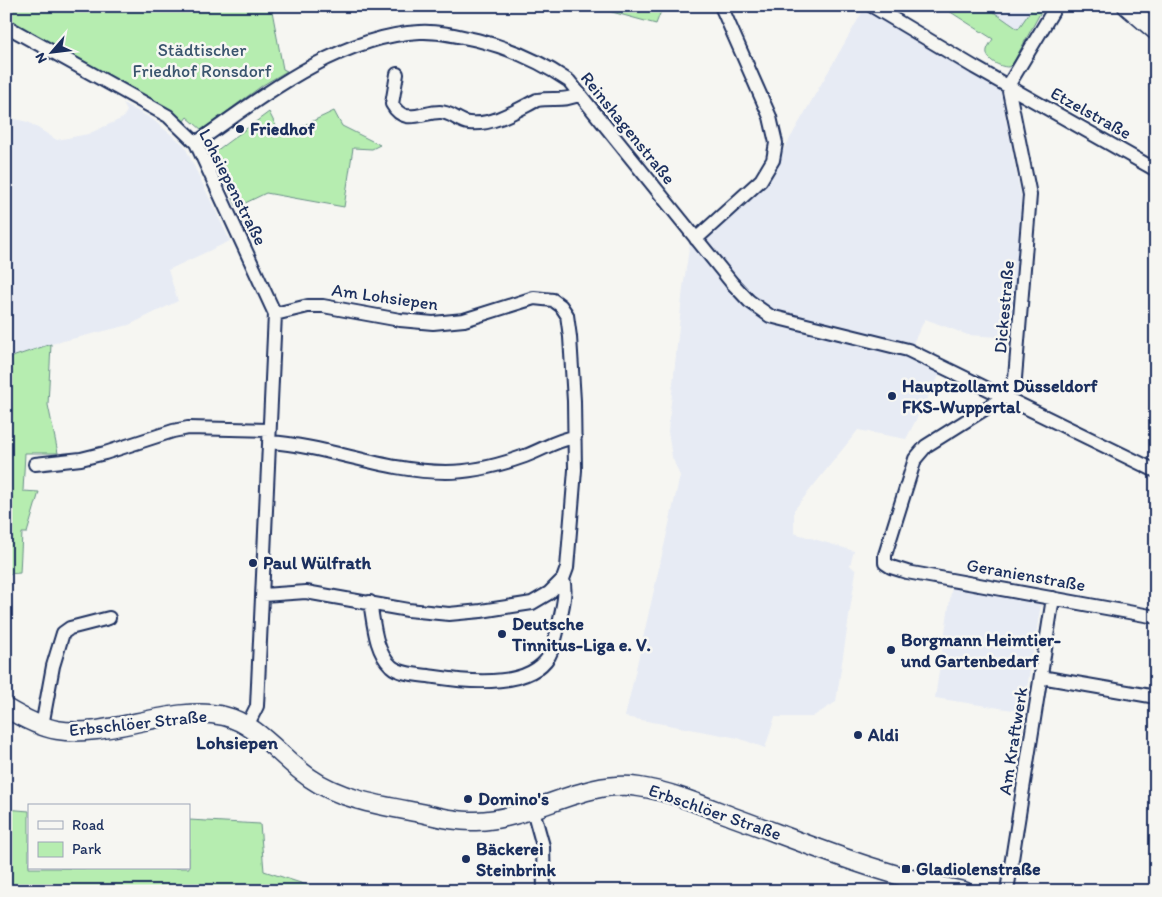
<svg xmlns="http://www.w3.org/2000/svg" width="1162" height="897" font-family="Itim,sans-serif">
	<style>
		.built { fill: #e7ebf4 }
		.green { fill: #b6edb0; stroke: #688e87 }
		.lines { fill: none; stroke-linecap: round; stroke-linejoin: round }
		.street-casing { stroke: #1b2f5e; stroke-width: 16 }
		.secondary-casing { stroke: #1b2f5e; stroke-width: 21 }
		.street { stroke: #f6f6f2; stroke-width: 12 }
		.secondary { stroke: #f6f6f2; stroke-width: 18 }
		.poi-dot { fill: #1b2f5e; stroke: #f6f6f2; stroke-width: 2 }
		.labels { text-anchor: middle; stroke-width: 5; stroke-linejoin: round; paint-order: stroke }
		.park-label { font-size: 18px; fill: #3a556e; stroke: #f6f6f2 }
		.street-label { font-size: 18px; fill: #1b2f5e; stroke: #f6f6f2 }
		.poi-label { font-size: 18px; font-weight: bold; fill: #1b2f5e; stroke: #f6f6f2; text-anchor: start }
		.neighbourhood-label { font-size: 19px; font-weight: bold; fill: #1b2f5e; stroke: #f6f6f2 }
	</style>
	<rect width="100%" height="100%" fill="#f6f6f2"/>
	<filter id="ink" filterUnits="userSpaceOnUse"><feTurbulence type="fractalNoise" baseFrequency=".02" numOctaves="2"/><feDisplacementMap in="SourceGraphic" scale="10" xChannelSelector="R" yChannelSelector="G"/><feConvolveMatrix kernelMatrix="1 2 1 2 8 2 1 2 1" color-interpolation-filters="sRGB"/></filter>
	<g filter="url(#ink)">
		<path class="built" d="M985,6H1034L1018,29Z
			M864,9L1000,88L1021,196L1013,338L968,335L925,319L914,341L910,358L941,372L906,439L858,430L794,510V533L854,551L850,565L856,571L836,702L812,717H775L765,748L738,738L625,717L680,476L672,457L668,431L683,288L690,243L710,237L760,191Z
			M123,103L152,119L184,145L230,241L168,270L178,301L129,325L51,344L15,356L6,361V117L28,122L57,140L88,134L123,118L127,111Z
			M952,586L1041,604L1026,694L1019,711L935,698Z"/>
		<path class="green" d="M6,6H281L272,11L283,69L287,71L263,85L202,130L187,117L184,121L6,21Z
			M590,6H663L656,24Z
			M941,6H985L1018,29L1034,6H1044L1012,65L1008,67C1000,67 985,60 987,50C988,46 991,42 993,39Z
			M334,111L342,126L380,145L372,149L353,148L344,207L266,193L237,207L210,147L212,145L216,151L269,112L281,136Z
			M51,344L48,405L58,453H25L23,491L39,492L27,533H22L20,573L6,574V361L15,356Z
			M6,809L29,811V868H189V820L260,824L264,871L325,891H6Z"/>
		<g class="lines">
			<defs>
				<path id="street" d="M872,6L974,67L1156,170
					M1056,6L1008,86L1030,195L1015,378L1004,397L926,446L915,459L885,555V563L891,567L907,572L1156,617
					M6,26L168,116L196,143L275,314L257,706L247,726
					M397,74L392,104C404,126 422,112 440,112C451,112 459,122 469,123C492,126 517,110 537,100C553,97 565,102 580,94
					M196,143C260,98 338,36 420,32C439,31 458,36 477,40C510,48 541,62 569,81L732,283L749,301L770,316L908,350L1156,471
					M696,239L761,180L773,160L776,143L770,117L721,6
					M269,442C329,446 385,472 446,472C472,472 500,465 525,456C542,450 556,440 575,437
					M35,464L81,459L105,453L173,431L188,428L269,430
					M263,595L306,592L408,610L449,614L481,611L532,603L549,593L563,579L567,568L575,470L574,401L570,337L567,315L561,306L553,300L534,298L464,320L433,323L400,320L323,306H308L275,314
					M370,602C374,624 375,651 391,666C400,675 423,675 435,677C467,682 529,689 549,656C554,647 556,635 559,624C562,609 567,593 563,579
					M1041,677L1156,697
					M42,726L53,666L63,633L70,628L109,618
					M533,810L543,846L544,891
					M1007,891L1053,598"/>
				<path id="secondary" d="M1127,6L1156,31
					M6,708C21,717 40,727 57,730C109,739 170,704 224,716C258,724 282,759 310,778C341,800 384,806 421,813C439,817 458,822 476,821C532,820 584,778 639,787C673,792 704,806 736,818C810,845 886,877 964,891"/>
			</defs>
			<use href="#street" class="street-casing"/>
			<use href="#secondary" class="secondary-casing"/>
			<use href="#street" class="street"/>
			<use href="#secondary" class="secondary"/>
		</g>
	</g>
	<g class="poi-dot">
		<circle cx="240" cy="129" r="5"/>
		<circle cx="892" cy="396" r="5"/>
		<circle cx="253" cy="563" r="5"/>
		<circle cx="502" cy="634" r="5"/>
		<circle cx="891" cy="650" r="5"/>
		<circle cx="858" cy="735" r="5"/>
		<circle cx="468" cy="799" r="5"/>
		<circle cx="466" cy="859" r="5"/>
		<rect x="901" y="864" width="10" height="10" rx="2.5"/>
	</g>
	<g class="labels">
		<g class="park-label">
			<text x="202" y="56">Städtischer<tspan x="202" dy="21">Friedhof Ronsdorf</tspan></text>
		</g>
		<g class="street-label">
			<text transform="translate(1091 113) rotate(29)" y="6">Etzelstraße</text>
			<text transform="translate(628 128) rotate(51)" y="6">Reinshagenstraße</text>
			<text transform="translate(233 187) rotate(63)" y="6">Lohsiepenstraße</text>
			<text transform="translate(385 297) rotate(8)" y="6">Am Lohsiepen</text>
			<text transform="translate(1004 307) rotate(-85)" y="6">Dickestraße</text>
			<text transform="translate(1026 575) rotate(10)" y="6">Geranienstraße</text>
			<text transform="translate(138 723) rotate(-6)" y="6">Erbschlöer Straße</text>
			<text transform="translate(1013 741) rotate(-81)" y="6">Am Kraftwerk</text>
			<text transform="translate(715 812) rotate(19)" y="6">Erbschlöer Straße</text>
		</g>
		<g class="poi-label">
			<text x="250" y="135">Friedhof</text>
			<text x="902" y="392">Hauptzollamt Düsseldorf<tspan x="902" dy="21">FKS-Wuppertal</tspan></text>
			<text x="263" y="569">Paul Wülfrath</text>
			<text x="512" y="630">Deutsche<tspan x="512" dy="21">Tinnitus-Liga e. V.</tspan></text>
			<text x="901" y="646">Borgmann Heimtier-<tspan x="901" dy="21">und Gartenbedarf</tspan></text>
			<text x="868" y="741">Aldi</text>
			<text x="478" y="805">Domino's</text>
			<text x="476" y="855">Bäckerei<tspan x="476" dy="21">Steinbrink</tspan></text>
			<text x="916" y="875">Gladiolenstraße</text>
		</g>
		<g class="neighbourhood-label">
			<text x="237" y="749">Lohsiepen</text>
		</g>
	</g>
	<rect width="1162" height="897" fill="none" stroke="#f6f6f2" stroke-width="25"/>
	<rect x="12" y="12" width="1137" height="872" fill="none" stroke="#1b2f5e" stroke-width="2" filter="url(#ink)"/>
	<rect x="28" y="804" width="162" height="65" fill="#f6f6f2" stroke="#9ea6b7"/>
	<rect x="38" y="821" width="25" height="8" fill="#f6f6f2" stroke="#9ea6b7"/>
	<text x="72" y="830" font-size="15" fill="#1b2f5e">Road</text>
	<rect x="38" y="842" width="25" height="15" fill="#b6edb0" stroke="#9ea6b7"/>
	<text x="72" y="854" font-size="15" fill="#1b2f5e">Park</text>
	<g transform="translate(52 52) rotate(242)" stroke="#f6f6f2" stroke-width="4" paint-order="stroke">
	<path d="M0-4L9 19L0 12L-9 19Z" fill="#1b2f5e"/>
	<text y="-8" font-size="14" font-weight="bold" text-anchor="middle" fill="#1b2f5e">N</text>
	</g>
</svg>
